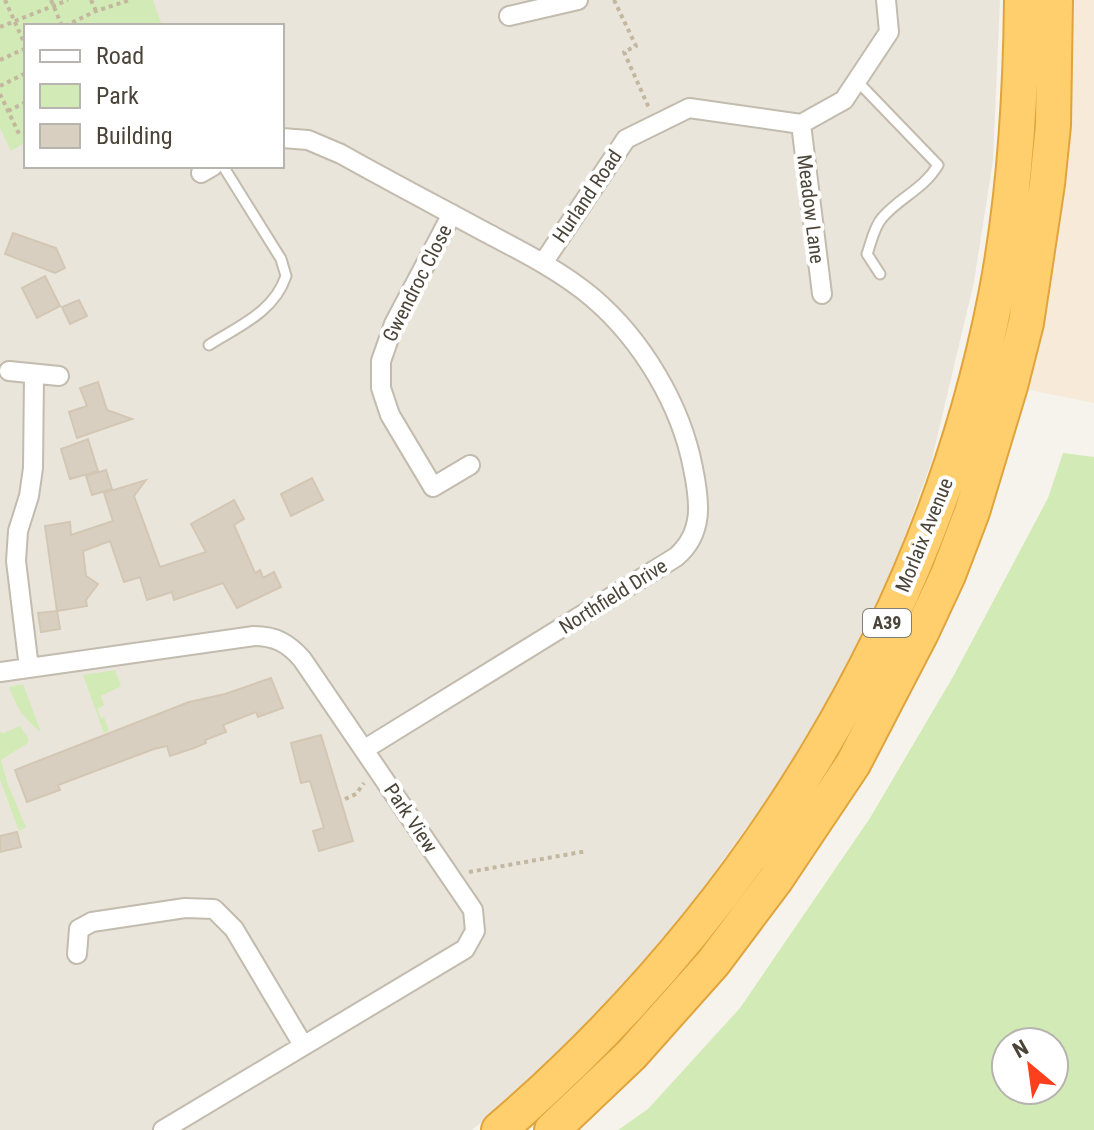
<svg xmlns="http://www.w3.org/2000/svg" width="1094" height="1130" font-family="'Roboto Condensed',sans-serif">
	<style>
		.residential { fill: #eae5da; fill-rule: evenodd }
		.commercial { fill: #f7ead8 }
		.green { fill: #d2eab5; fill-rule: evenodd }
		.building { fill: #d8cfc1; stroke: #d3c7b4; stroke-width: 2 }
		.lines { fill: none; stroke-linecap: round; stroke-linejoin: round }
		.lane-casing { stroke: #c2bbae; stroke-width: 13 }
		.street-casing { stroke: #c2bbae; stroke-width: 22 }
		.highway-casing { stroke: #e0a43c; stroke-width: 38 }
		.path { stroke: #c4b79f; stroke-width: 4; stroke-dasharray: 4 4; stroke-linecap: butt }
		.lane { stroke: #fff; stroke-width: 9 }
		.street { stroke: #fff; stroke-width: 18 }
		.highway { stroke: #ffcf6e; stroke-width: 34 }
		.labels { text-anchor: middle; stroke-width: 8; stroke-linejoin: round; paint-order: stroke }
		.shield { fill: #fff; stroke: #817c74; stroke-width: 2 }
		.shield-label { font-size: 18px; font-weight: bold; fill: #4b4439 }
		.street-label { font-size: 20px; fill: #4b4439; stroke: #fff }
	</style>
	<rect width="100%" height="100%" fill="#f6f3ec"/>
	<path class="residential" d="M0,0H1000L993,160L974,282L931,463L899,552L858,649L777,785L675,927L555,1061L472,1130H0ZM26,26H282V166H26Z"/>
	<path class="commercial" d="M1055,0H1094V403L1010,386Z"/>
	<path class="green" d="M0,0H153L162,26H26V142L11,151L0,128Z
		M1063,453L1094,457V1130H618L648,1109L740,1008L870,818L954,675L1048,498ZM1006,1042H1054V1090H1006Z
		M115,670L121,686L101,696L104,705L97,709L101,718L104,717L109,731L104,733L83,675Z
		M23,684L41,732C24,720 16,706 9,687Z
		M20,726L28,738V743L1,760L8,785L26,827L19,831L0,779V731L2,734Z"/>
	<path class="building" d="M13,233L56,248L65,268L55,273L5,254Z
		M45,276L60,306L37,318L22,288Z
		M79,300L87,316L70,324L62,307Z
		M98,382L107,410L132,419L77,438L69,412L87,406L80,388Z
		M88,439L98,471L70,479L61,449Z
		M106,470L112,489L92,495L86,476Z
		M312,478L323,500L291,516L281,494Z
		M146,480L134,496L160,567L206,552L191,524L234,500L244,519L234,525L255,573L260,570L263,578L274,572L281,587L237,608L223,583L174,600L172,592L147,600L140,577L124,582L110,541L83,551L86,576L98,584L86,600L87,606L57,611L45,526L70,522L71,535L113,521L104,493Z
		M57,611L60,629L41,632L38,613Z
		M271,678L283,708L258,717L256,712L223,725L226,732L205,740L206,743L194,748L170,756L167,746L154,749L58,785L60,790L27,802L15,770L189,702L225,694Z
		M321,735L353,841L319,851L313,831L324,828L310,781L301,783L291,743Z
		M17,832L21,847L0,852V836Z"/>
	<g class="lines">
		<defs>
			<path id="lane" d="M857,81L938,165C924,189 900,197 882,218C874,227 871,243 867,254L880,274
				M209,345C239,326 274,312 286,276L281,259L223,166"/>
			<path id="street" d="M509,16L578,0
				M801,124L822,294
				M282,138L308,140L341,154C389,181 437,206 485,232C523,252 561,271 593,298C642,340 681,405 693,468C700,502 704,533 676,557L365,749
				M201,173L213,166
				M452,214L394,324L381,361V388L390,415L433,487L470,465
				M543,263L626,139L689,108L801,124L844,100L889,32L886,0
				M9,371L59,376
				M29,668L16,561L18,531L29,496L33,468L34,375
				M0,672L254,636C275,636 288,643 302,659L473,910L475,931L465,949L163,1130
				M77,954L79,929L92,922L185,908L214,909L234,929L303,1045"/>
			<path id="highway" d="M499,1130C749,915 932,621 996,296C1015,198 1021,99 1022,0
				M552,1130L631,1055L713,963L776,879L853,764L921,633L948,575L972,512L1010,386L1026,323L1047,184L1053,125L1055,0"/>
		</defs>
		<use href="#lane" class="lane-casing"/>
		<use href="#street" class="street-casing"/>
		<use href="#highway" class="highway-casing"/>
		<path class="path" d="M5,0L26,47
			M51,0L62,26
			M91,0L96,11
			M614,0L636,46L624,52L649,108
			M65,26L96,11L130,0
			M0,27L68,0
			M0,60L26,48
			M0,86L26,73
			M0,94L20,136
			M8,111L26,102
			M345,799L356,794L364,783
			M469,872L587,851"/>
		<use href="#lane" class="lane"/>
		<use href="#street" class="street"/>
		<use href="#highway" class="highway"/>
	</g>
	<g class="labels">
		<rect class="shield" x="863" y="609" width="48" height="28" rx="6"/>
		<g class="shield-label">
			<text x="887" y="629">A39</text>
		</g>
		<g class="street-label">
			<text transform="translate(587 196) rotate(-56)" y="7">Hurland Road</text>
			<text transform="translate(811 209) rotate(83)" y="7">Meadow Lane</text>
			<text transform="translate(417 283) rotate(-63)" y="7">Gwendroc Close</text>
			<text transform="translate(924 535) rotate(-68)" y="7">Morlaix Avenue</text>
			<text transform="translate(613 596) rotate(-32)" y="7">Northfield Drive</text>
			<text transform="translate(411 818) rotate(56)" y="7">Park View</text>
		</g>
	</g>
	<rect x="24" y="24" width="260" height="144" fill="#ffffff" stroke="#b7b4b0" stroke-width="2"/>
	<rect x="40" y="50" width="40" height="12" fill="#ffffff" stroke="#b7b4b0" stroke-width="2"/>
	<text x="96" y="64" font-size="24" fill="#4b4439">Road</text>
	<rect x="40" y="84" width="40" height="24" fill="#d2eab5" stroke="#b7b4b0" stroke-width="2"/>
	<text x="96" y="104" font-size="24" fill="#4b4439">Park</text>
	<rect x="40" y="124" width="40" height="24" fill="#d8cfc1" stroke="#b7b4b0" stroke-width="2"/>
	<text x="96" y="144" font-size="24" fill="#4b4439">Building</text>
	<g transform="translate(1030 1066) rotate(331)"><circle r="38" fill="#ffffff" stroke="#b7b4b0" stroke-width="2"/>
	<path d="M0-6L14 30L0 20L-14 30Z" fill="#fc3f1d"/>
	<text y="-12" font-size="22" font-weight="bold" text-anchor="middle" fill="#4b4439">N</text>
	</g>
</svg>
